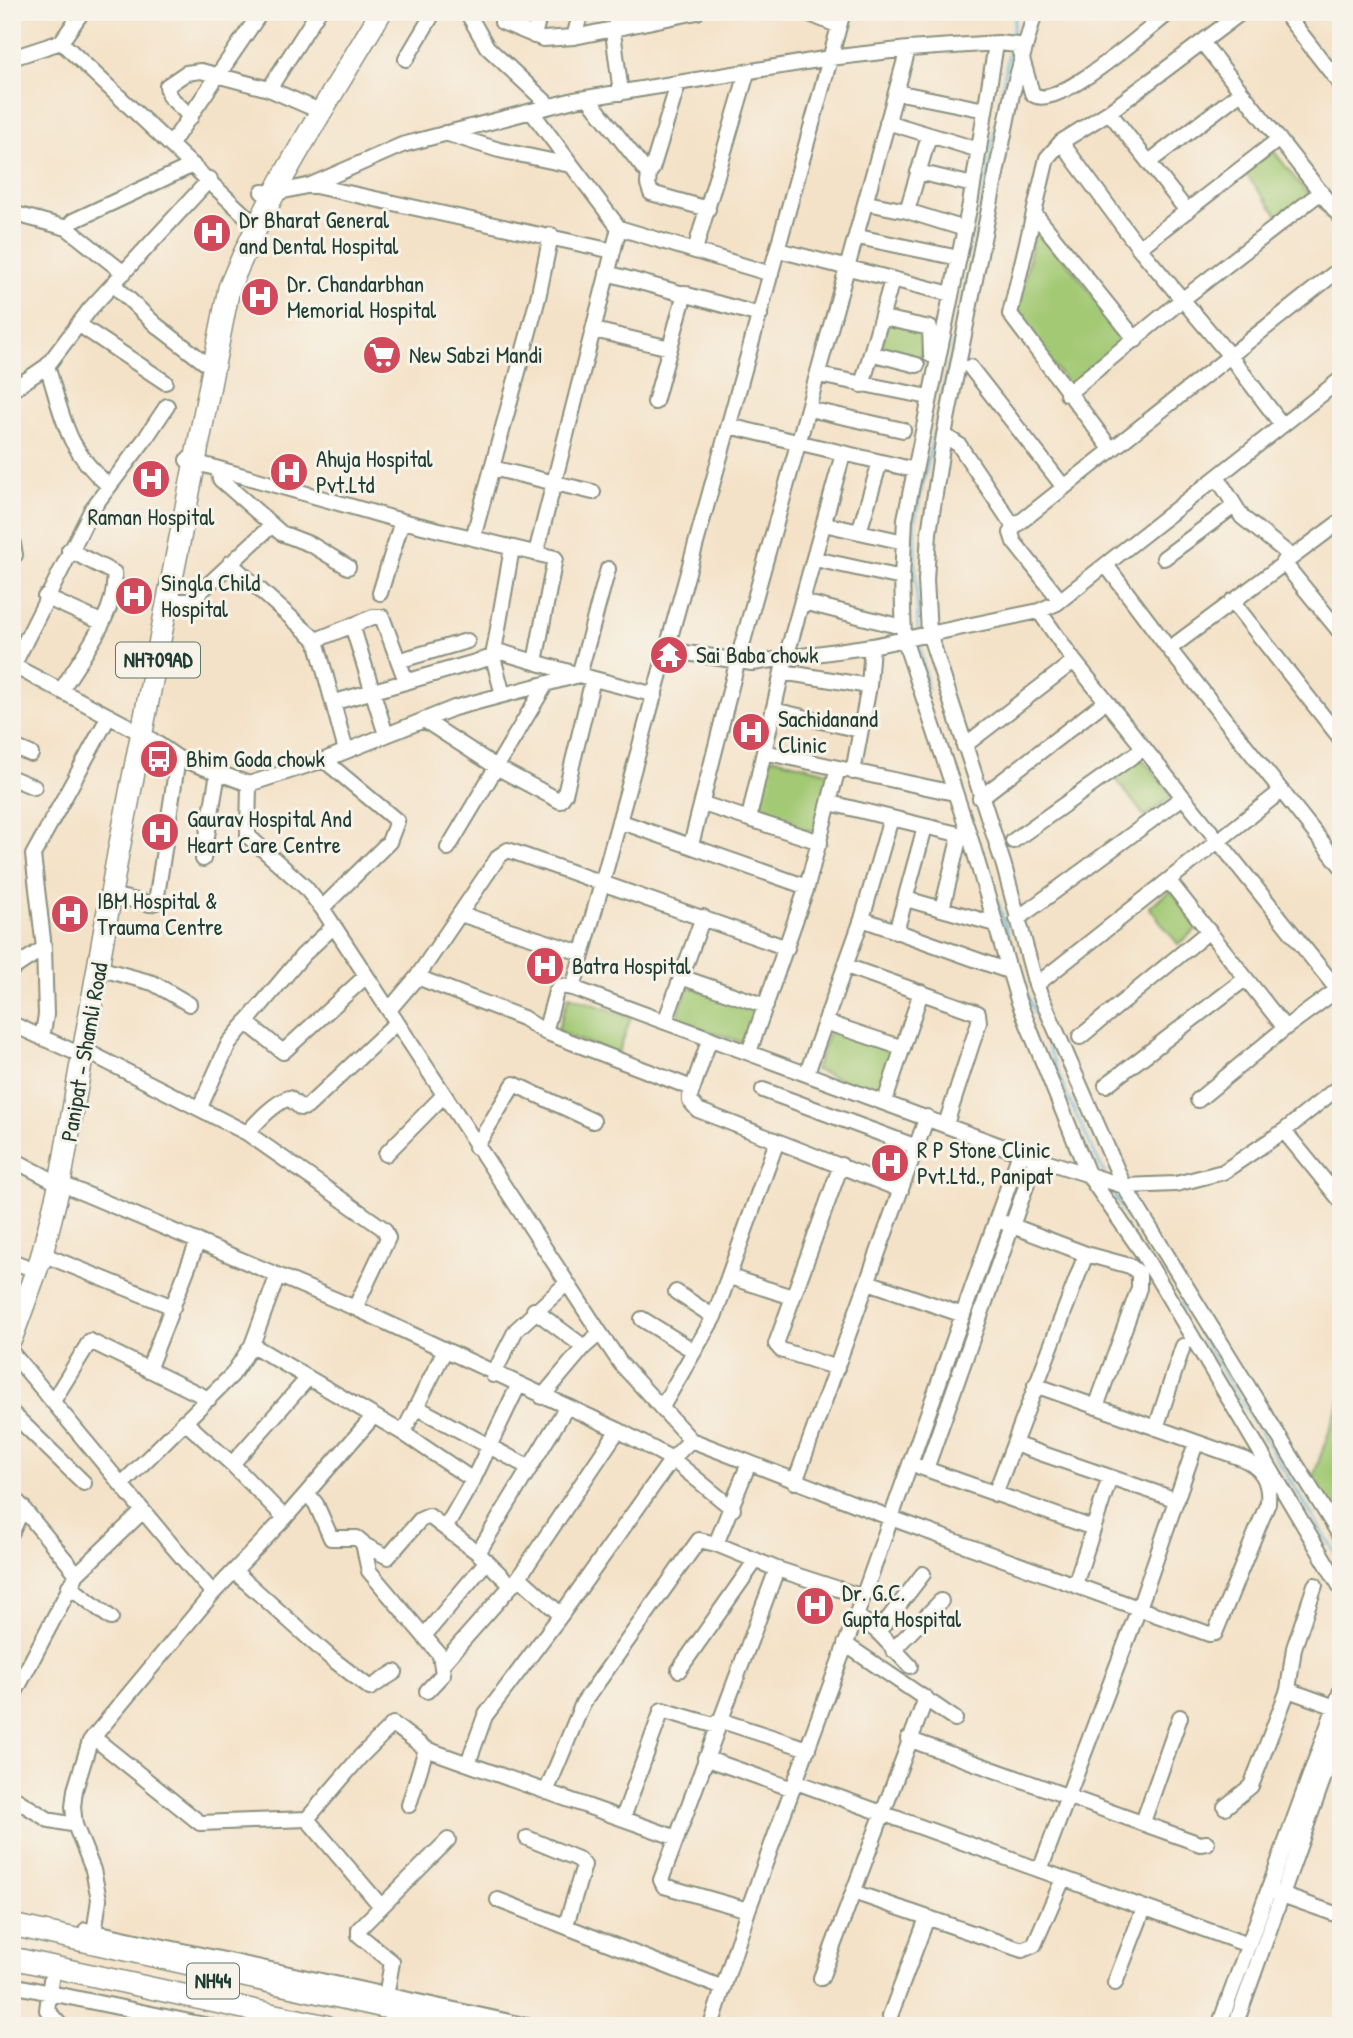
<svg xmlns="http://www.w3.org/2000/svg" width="1353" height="2038" font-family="'Patrick Hand',sans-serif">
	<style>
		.green { fill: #a3c974; stroke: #618354; stroke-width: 2 }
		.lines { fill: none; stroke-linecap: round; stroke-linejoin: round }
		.stream { stroke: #61bcdf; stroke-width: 2.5 }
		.minor-casing { stroke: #8a907e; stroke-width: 18 }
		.highway-casing { stroke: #8a907e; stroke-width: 24 }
		.minor { stroke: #fff; stroke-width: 14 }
		.highway { stroke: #fff; stroke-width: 21 }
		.labels { text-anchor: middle; stroke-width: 6; stroke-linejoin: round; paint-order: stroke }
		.shield { fill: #f7f3e8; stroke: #60746a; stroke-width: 2 }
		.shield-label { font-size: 21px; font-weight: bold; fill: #1f3d34 }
		.poi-label { font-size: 23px; fill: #1f3d34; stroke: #f7f3e8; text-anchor: start }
		.street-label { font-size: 23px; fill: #1f3d34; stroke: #f7f3e8 }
	</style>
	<rect width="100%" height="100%" fill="#f7f3e8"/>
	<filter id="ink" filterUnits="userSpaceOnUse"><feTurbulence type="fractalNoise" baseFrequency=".0143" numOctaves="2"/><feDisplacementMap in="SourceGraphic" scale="14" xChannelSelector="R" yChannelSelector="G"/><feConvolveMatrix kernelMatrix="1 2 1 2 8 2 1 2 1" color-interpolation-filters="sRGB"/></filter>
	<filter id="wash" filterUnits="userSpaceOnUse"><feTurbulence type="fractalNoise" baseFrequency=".00686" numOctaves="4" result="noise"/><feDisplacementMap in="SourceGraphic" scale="28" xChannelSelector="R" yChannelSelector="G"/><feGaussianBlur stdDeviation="1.57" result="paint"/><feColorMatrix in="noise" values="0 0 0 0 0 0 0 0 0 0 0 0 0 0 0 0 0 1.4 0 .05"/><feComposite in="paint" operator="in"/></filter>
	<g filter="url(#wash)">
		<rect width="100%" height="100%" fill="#f4e2c8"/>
		<path class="green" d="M1273,150L1309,196L1280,218L1244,172Z
			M1037,224L1127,339L1069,385L1016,317Z
			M888,322L926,332L919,361L880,351Z
			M771,757L831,773L815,832L754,816Z
			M1141,757L1172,796L1145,817L1115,778Z
			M1171,890L1199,927L1178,944L1149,907Z
			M688,986L759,1011L747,1044L676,1020Z
			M569,996L631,1017L618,1054L557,1032Z
			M830,1029L897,1053L882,1094L815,1070Z
			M1341,1398V1523L1312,1480Z"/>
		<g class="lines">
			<path class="stream" d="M1011,40L1016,12
				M973,254L1009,50
				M918,632L914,524L968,277
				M919,642L928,690
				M984,860L1028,996L1069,1100L1104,1173
				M1111,1189L1126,1217
				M1180,1303L1341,1562"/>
		</g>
	</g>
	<g filter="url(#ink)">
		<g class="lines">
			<defs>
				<path id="minor" d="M467,12L487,47L550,106
					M503,12L502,22L543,39L574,37L697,12
					M620,12L613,32L621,93
					M805,12L839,26
					M1035,12L1012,94L944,435L929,533L926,580L929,633L1004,866L1036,985L1124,1186L1341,1537
					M1284,12L1341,85
					M534,36L540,12
					M574,37L581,12
					M61,42L249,219
					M1202,42L1341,218
					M996,44L970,204L905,519L902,578L904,639L970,837L1018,1000L1089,1176L1142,1252L1341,1588
					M12,58L61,42L82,12
					M406,59L434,12
					M269,89L318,12
					M896,92L985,110
					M588,98L648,174L652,169L678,84
					M531,111L619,228L536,553
					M1109,112L1187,211
					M191,117L169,96L167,86L186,73L201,71L269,89L322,112
					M887,122L979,150
					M445,133L499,150L570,165
					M1061,142L1139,248L1230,356L1282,425
					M171,144L261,12
					M1149,162L1241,92
					M918,172L973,185
					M649,173L648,184L651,193L708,209
					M311,185L613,251
					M262,192L275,193L311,185L402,145L574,100L830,58L908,49L998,43L1018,45L1032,93C1052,116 1149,28 1170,12
					M867,203L907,211L965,229
					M907,211L929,136
					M12,213L67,228L124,273
					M1034,213L1136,340
					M67,228L73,221L193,165
					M619,228L771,274
					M858,237L959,258
					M1139,248L1279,139
					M695,250L747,73
					M778,250L951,294
					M607,273L760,315
					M113,284L156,325L204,362L214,364
					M883,318L930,328L931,355
					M78,324L165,382
					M594,330L670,348
					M874,354L917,365
					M47,366C64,419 65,448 109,486
					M970,367L1063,486
					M818,375L929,397
					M862,385L892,280
					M12,390L47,366L90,309L210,179
					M1067,394L1183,299L1321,192
					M655,402L685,293
					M809,409L903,430
					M729,426L915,470
					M944,435L959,445L1014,527
					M1111,449L1010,314L1047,158L1061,142L1109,112L1242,12
					M187,460L402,521L555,558L535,662
					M492,468L593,492
					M218,469L220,479L281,533L312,545L348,567
					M1217,477L1242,517L1291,556
					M824,524L904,542
					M859,532L880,462
					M473,538L538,298L551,235
					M12,539L15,555
					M1164,558L1234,506
					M815,559L902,578
					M1283,562L1341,633
					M230,563L316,640L346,751
					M1106,565L1169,649L1341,866
					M380,593L402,521
					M45,597L101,622
					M1060,600L1014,542L1011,533L1014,527L1341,268
					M169,601H189L196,596L271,526
					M1232,601L1341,739
					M803,602L894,625
					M1039,611L1074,661L1341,994
					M352,625L386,735
					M316,640L373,617H382L406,681
					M1169,649L1341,521
					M494,650L579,675L608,569
					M667,650L752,663L872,646L1039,611L1057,603L1341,379
					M401,660L467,641
					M12,665L143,734L178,758L249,784L324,760L454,708L579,675L655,695
					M12,668L92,509L145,439L167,406
					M782,672L869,686
					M61,691C80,658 119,612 114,573L69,550
					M503,695L493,657L512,548
					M335,702L493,657
					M773,710L860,730
					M424,720L498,768L560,801L565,794L593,679
					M12,746L31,754
					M964,746L1074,661
					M764,752L954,793
					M853,772L869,686L872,646
					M12,778L34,787
					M249,784L248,836L305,887L322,908L600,1333L621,1364L691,1440L891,1518L1209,1634L1215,1633L1268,1503C1270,1481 1262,1467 1241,1458L1035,1385
					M980,798L1106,701
					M830,803L970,837
					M703,804L820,842
					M749,818L782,672L843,454
					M619,821L807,887
					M1013,841L1144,748
					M691,845L737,663L908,49
					M448,848L546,684
					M203,859L218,773
					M1169,881L1285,1028
					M111,895L150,904L156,902L178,758
					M906,899L995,924
					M322,908L389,842L397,821L324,760
					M942,909L960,835
					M460,914L581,953
					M862,919L1008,971
					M1017,919L1183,797
					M896,932L925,827
					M846,966L978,1013L979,1022L946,1124
					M98,968L153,983L189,1004
					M12,969L44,948
					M417,977L523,1018L545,1032L692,1088
					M681,977L766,1006
					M1036,985L1280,792
					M573,988L843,12
					M389,1010L417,977L499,856L508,850L787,948
					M246,1022L283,1052L365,977
					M665,1022L703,917
					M825,1022L903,1048
					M12,1024L72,1051L84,1050L247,1133L384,1229L388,1238L355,1308
					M545,1032L556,992L561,986L573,988L1020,1153L1124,1186L1176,1184L1223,1172L1284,1131L1341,1085
					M1080,1037L1209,931
					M42,1038L46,1015L44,948L33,855L109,716
					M710,1038L690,1096V1101L698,1110L901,1190
					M749,1052L807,887L838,768
					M807,1073L862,919L891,818
					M1106,1085L1245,979
					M763,1090L917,1147
					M1198,1100L1285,1028L1337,990
					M885,1101L921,992
					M200,1107L229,1043L303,955L333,927
					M1284,1131L1341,1201
					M247,1133C258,1121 274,1103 289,1098L301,1108L307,1107L396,1023
					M476,1147L514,1084L593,1121
					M386,1154L444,1095
					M12,1159L50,1179L355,1308L618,1430L672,1459L733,1509
					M1005,1223L1086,1254L1130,1266L1139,1273V1288L1096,1407
					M42,1254L173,1307
					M12,1261L27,1267
					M730,1277L792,1297
					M868,1282L963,1315
					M676,1292L714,1317
					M534,1310L584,1347
					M642,1319L694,1351
					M252,1345L403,1433L473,1480
					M12,1353C80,1433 144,1515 213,1593
					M837,1368L781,1350L776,1344L841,1165
					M148,1370L198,1241
					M493,1375L516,1330L566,1284
					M542,1397L584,1347L600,1333
					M53,1401L90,1341L209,1399
					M416,1407L530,1468
					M662,1407L714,1317L777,1141
					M12,1413L84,1483
					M184,1421L232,1464L285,1518
					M1156,1428L1183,1346
					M403,1433L445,1350
					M1014,1444L1177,1500
					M232,1464L308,1378
					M920,1467L1093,1528
					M926,1469L1036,1158
					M795,1482L927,1117
					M123,1483L232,1375L252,1345L277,1277
					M307,1493L316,1504L331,1538H357L363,1543L369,1571L440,1655L443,1674L427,1691
					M995,1494L1086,1254
					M12,1495L77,1574
					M446,1527L473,1480L518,1386
					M12,1532L23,1507
					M716,1544L749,1463
					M364,1545L388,1557L420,1520L429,1516L478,1553L511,1585
					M478,1553L566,1408
					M234,1571L331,1658L370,1688L395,1672
					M519,1577L561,1615
					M1075,1585L1110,1477
					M69,1586L111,1618
					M856,1615L878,1632L910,1666
					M878,1632L923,1574
					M424,1636L487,1561
					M845,1644L955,1719
					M893,1650L941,1601
					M443,1663L519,1577L618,1430
					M679,1670L756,1560
					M1288,1690L1294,1648L1315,1585
					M12,1698L77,1574L142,1512
					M719,1720L808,1749
					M93,1737L200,1823L307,1819L380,1905
					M908,1739L1200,1844L1207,1843
					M705,1758L793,1789
					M468,1763L485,1716L561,1615L672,1459L691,1440
					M796,1782L1248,1945
					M546,1792L583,1703L699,1540L716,1544L777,1569L863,1597
					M12,1797L49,1820L75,1825
					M409,1805L426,1749
					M1225,1807L1251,1786L1288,1690L1335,1707
					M623,1818L662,1710L717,1726
					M307,1819L360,1757L393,1724L426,1749L677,1838
					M1143,1822L1180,1717
					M527,1838L578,1859L584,1865L566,1925
					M1040,1870L1139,1608L1196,1443
					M853,1892L1022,1950L1034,1945L1063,1879
					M1276,1893L1341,1916
					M498,1900L723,1988
					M748,1910L664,1886L661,1880L777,1569
					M86,1930L528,2026
					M93,1941L99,1899L93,1870L75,1825L73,1807L75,1790L90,1741L213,1593L285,1518L372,1418
					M821,1978L926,1698
					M51,1980L47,2010L61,2026
					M1115,1983L1144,1908
					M12,1985L209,2026
					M385,2002L392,1962L359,1935V1929L448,1840
					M890,2016L927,1918
					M711,2026L748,1910L863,1597L1020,1153
					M1219,2026L1341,1690
					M1235,2026L1341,1729"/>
				<path id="highway" d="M12,1337L41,1258L60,1183L118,854L229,288C269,191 328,102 381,12
					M12,1925L470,2026
					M12,1958L326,2026"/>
			</defs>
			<use href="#minor" class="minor-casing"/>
			<use href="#highway" class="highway-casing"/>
			<use href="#minor" class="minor"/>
			<use href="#highway" class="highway"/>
		</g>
	</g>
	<defs>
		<symbol id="hospital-disc" viewBox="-11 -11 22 22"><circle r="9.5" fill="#d1495b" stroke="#f7f3e8"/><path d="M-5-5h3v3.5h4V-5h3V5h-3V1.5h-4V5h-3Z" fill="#fff"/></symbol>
		<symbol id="supermarket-disc" viewBox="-11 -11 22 22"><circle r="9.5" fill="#d1495b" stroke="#f7f3e8"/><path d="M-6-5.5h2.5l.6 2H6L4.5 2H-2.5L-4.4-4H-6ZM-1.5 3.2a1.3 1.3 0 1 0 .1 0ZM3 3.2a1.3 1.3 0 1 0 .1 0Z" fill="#fff"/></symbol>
		<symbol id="temple-disc" viewBox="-11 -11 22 22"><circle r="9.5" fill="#d1495b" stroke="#f7f3e8"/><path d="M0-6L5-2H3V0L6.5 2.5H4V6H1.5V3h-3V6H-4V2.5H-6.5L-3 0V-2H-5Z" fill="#fff"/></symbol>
		<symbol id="bus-disc" viewBox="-11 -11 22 22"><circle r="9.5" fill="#d1495b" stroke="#f7f3e8"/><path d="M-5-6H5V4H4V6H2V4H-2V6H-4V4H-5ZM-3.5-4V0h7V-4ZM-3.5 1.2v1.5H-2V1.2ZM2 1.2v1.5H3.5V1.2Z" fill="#fff"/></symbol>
	</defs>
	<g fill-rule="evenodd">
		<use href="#hospital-disc" x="190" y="211" width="44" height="44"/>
		<use href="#hospital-disc" x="238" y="275" width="44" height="44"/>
		<use href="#supermarket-disc" x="360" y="333" width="44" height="44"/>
		<use href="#hospital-disc" x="267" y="450" width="44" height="44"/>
		<use href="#hospital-disc" x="129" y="457" width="44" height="44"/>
		<use href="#hospital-disc" x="112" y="574" width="44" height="44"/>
		<use href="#temple-disc" x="647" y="633" width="44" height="44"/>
		<use href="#hospital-disc" x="729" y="710" width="44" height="44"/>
		<use href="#bus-disc" x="137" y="737" width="44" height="44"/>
		<use href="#hospital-disc" x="138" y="810" width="44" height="44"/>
		<use href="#hospital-disc" x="48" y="892" width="44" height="44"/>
		<use href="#hospital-disc" x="523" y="944" width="44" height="44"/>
		<use href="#hospital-disc" x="868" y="1141" width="44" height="44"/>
		<use href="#hospital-disc" x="793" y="1584" width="44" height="44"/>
	</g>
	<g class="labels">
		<g class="shield">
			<rect x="116" y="642.5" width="84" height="35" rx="5"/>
			<rect x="187" y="1963.5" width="52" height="35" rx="5"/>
		</g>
		<g class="shield-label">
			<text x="158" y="667">NH709AD</text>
			<text x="213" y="1988">NH44</text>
		</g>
		<g class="poi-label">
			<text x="239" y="228">Dr Bharat General<tspan x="239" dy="26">and Dental Hospital</tspan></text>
			<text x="287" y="292">Dr. Chandarbhan<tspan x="287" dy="26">Memorial Hospital</tspan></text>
			<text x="409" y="363">New Sabzi Mandi</text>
			<text x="316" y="467">Ahuja Hospital<tspan x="316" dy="26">Pvt.Ltd</tspan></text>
			<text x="151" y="525" text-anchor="middle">Raman Hospital</text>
			<text x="161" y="591">Singla Child<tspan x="161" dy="26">Hospital</tspan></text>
			<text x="696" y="663">Sai Baba chowk</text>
			<text x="778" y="727">Sachidanand<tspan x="778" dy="26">Clinic</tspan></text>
			<text x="186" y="767">Bhim Goda chowk</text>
			<text x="187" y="827">Gaurav Hospital And<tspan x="187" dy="26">Heart Care Centre</tspan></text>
			<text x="97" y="909">IBM Hospital &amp;<tspan x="97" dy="26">Trauma Centre</tspan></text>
			<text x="572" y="974">Batra Hospital</text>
			<text x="917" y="1158">R P Stone Clinic<tspan x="917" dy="26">Pvt.Ltd., Panipat</tspan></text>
			<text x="842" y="1601">Dr. G.C.<tspan x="842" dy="26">Gupta Hospital</tspan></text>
		</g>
		<g class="street-label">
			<text transform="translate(84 1052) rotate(-80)" y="8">Panipat - Shamli Road</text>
		</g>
	</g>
	<rect width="1353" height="2038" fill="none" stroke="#f7f3e8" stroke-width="42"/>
</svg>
